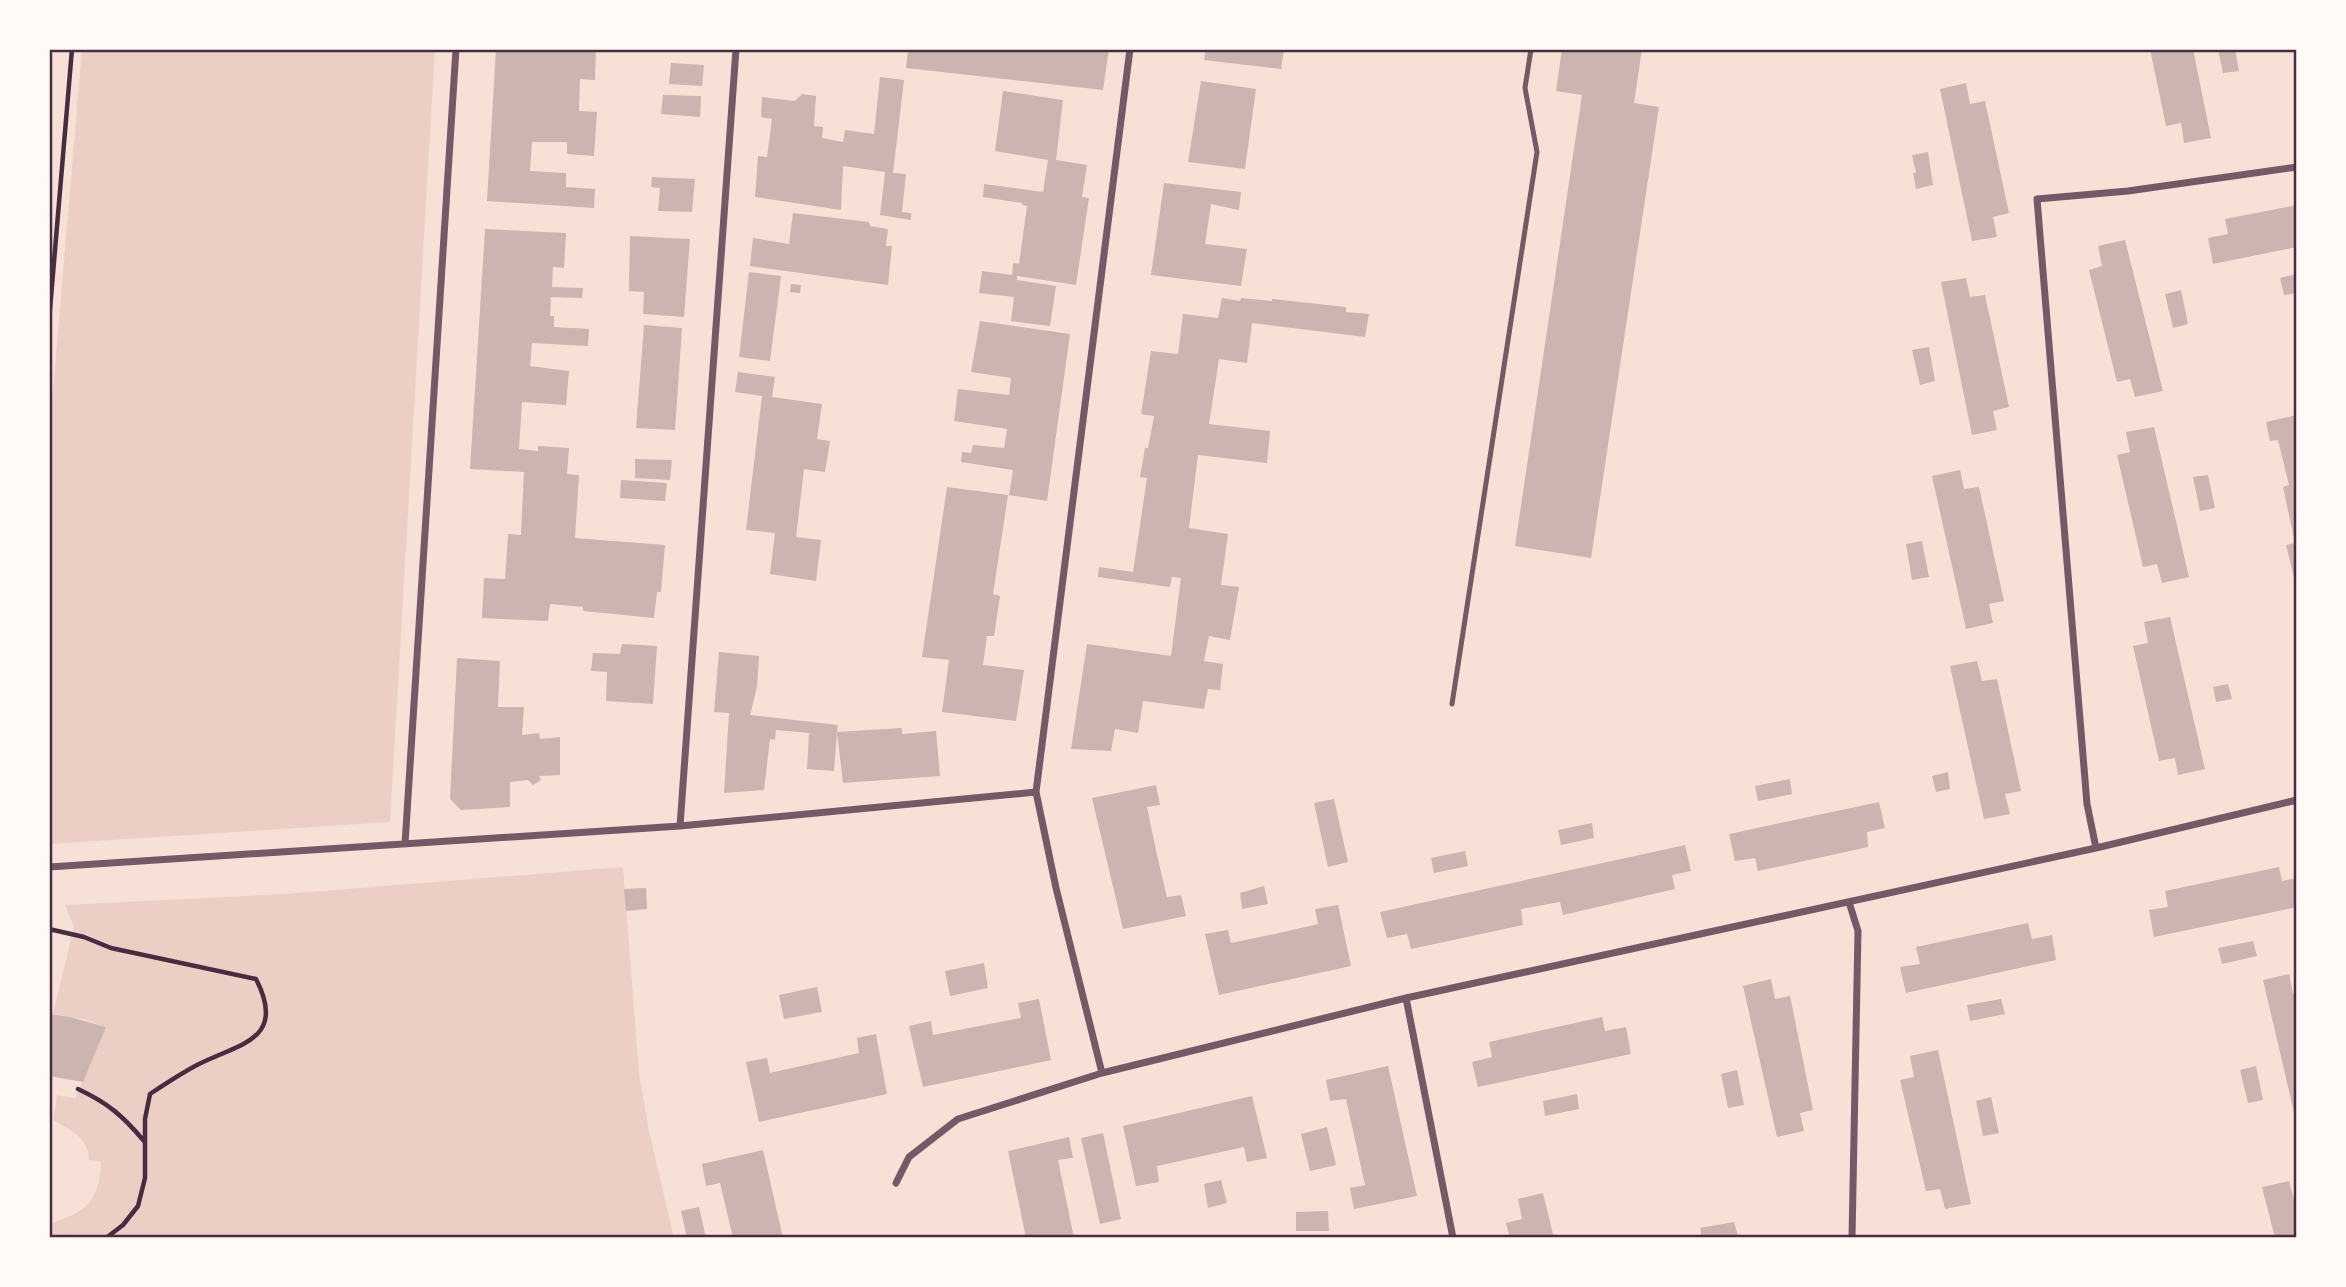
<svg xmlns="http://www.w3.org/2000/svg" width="2346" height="1287" font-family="Figtree,sans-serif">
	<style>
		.green { fill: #ebcfc5 }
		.building { fill: #ccb4b1 }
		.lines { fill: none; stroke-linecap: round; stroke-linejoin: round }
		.path { stroke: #4a2c40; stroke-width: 4.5 }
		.service { stroke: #755966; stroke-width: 5 }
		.minor { stroke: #755966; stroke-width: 7 }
		.neatline { fill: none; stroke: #4a2c40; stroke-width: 2.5 }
	</style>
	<rect width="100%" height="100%" fill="#f7e1d7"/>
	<path class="green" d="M82,49H435L390,822L49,844V438Z
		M623,867L639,1073L649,1131L674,1238H49V1224C86,1212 99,1203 101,1162L89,1160C89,1138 71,1130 53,1120L57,1095L75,1098L106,1027L87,1020L53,1014L74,927L65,905L284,894Z"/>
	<path class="building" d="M496,49H596L595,80L580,79L579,111L597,112L594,156L567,154V142H532L530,171L566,173V187L595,189L594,208L487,201Z
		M908,49H1109L1103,90L906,68Z
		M1206,49H1284L1281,69L1204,60Z
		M1562,49H1642L1634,103L1659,107L1591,558L1515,546L1582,95L1556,91Z
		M2150,49H2193L2211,138L2184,143L2181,123L2166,126Z
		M2218,49H2235L2239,71L2223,73Z
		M671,63L704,65L702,86L669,84Z
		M880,77L904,80L893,173L906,174L902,212L911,213V220L880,215L885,172L843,166L841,210L755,197L758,156L767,157L772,119L761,117L762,97L795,101L802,94L816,96L814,126L823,127L822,138L843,142L845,130L874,134Z
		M1201,81L1256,89L1245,169L1188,162Z
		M1966,83L1970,104L1985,101L2009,213L1993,217L1997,237L1972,241L1940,89Z
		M1003,91L1063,100L1056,160L1087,165L1082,197L1089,198L1076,285L1017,276V280L1056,286L1050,326L1011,321L1014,297L979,293L982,271L1012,275L1013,263L1019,264L1027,206L1022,205V203L983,197L984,184L1043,192L1048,160L995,151Z
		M663,95L701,96L700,117L661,114Z
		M1928,152L1933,185L1916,189L1913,173H1916L1912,155Z
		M652,177L695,179L692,212L658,211L660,188L651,187Z
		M1164,183L1241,192L1239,210L1211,204L1205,244L1247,249L1241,286L1151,275Z
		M2297,205V247L2213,264L2208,238L2228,234L2225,219Z
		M793,213L869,222L870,226L888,229L886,246H892L888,285L750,266L753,238L789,244Z
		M485,229L566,233L564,268L553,267L552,287L583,288L582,298L551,297L550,316H554V327L589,329L588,346L532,343L530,366L569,371L566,405L522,402L519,449L538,451V446L569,448L567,474L579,475L575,538L665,545L661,592H657L654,618L583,611V607L550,604L548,621L482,618L484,578L505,579L508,534L521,535L524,472L470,469Z
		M630,236L690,239L684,317L643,314L644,292L629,291Z
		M2125,240L2163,391L2135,397L2130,379L2117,382L2089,270L2102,266L2098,246Z
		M749,272L781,276L770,361L739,357Z
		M2297,274V293L2284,295L2280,278Z
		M1966,278L1970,297L1985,295L2009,407L1993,411L1997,430L1972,435L1941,282Z
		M791,284L801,285L800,293L790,292Z
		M2181,290L2188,324L2173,328L2165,294Z
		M1222,298L1240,301L1241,298L1272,301V299L1346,307V312L1369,314L1365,337L1252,323L1247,363L1219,359L1209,424L1270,431L1267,463L1198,455L1189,528L1228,534L1221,585L1239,587L1230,640L1209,636L1204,661L1223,664L1220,690L1208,689L1204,709L1143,701L1138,733L1115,729L1111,751L1071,749L1087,644L1171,656L1181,578L1172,577L1170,587L1098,577L1099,567L1133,572L1147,478L1140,477L1145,448H1148L1154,416L1141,414L1151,351L1178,354L1183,314L1218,318Z
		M980,321L1070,334L1047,501L1009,495L1013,470L961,462L962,452L971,453L973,445L1004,448L1007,429L954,421L958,389L1009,395L1011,378L971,372Z
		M644,325L682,328L675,430L636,428Z
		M1929,347L1935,381L1920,385L1912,350Z
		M738,372L775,377L772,397L822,404L817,439L830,441L825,472L804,469L796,537L821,540L816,581L770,574L775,533L746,530L762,396L735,392Z
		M2297,415V586H2296L2286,545L2295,543L2283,487L2289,485L2278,440L2270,441L2266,422Z
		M2154,427L2189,577L2162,583L2157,564L2143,567L2117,455L2130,452L2126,432Z
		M635,459L672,460L670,480L635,478Z
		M1960,470L1964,489L1979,487L2004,601L1989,604L1993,623L1966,629L1932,476Z
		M2208,475L2215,508L2200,511L2193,477Z
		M621,480L667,483L665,501L620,498Z
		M947,487L1008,495L993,594L1000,596L994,636H987L983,665L1024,670L1016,721L942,712L949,660L922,657Z
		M1922,541L1929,577L1912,580L1906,544Z
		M2170,617L2205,769L2178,775L2175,758L2159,761L2133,646L2148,643L2144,622Z
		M622,644L657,646L653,704L606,701L607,672L591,671L593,653L620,654Z
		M719,652L759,656L757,687L750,715L838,725L837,732L902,728V734L936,731L940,776L843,783L837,732L834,771L807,769L809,733L776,730L775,740L770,739L764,790L724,793L729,713L714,712Z
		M457,658L500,661L498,707H524L522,735L539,733L540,739L560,737V775L539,776L541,780L533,785L528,780L510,782V807L461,810L450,799Z
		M1977,661L1982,681L1997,679L2021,791L2005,794L2010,814L1984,819L1950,666Z
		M2228,684L2232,699L2216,702L2213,687Z
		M1948,772L1950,789L1936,792L1932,776Z
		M1790,779L1792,794L1758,801L1755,786Z
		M1156,785L1160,805L1147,807L1157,855L1167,897L1181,895L1186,916L1123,929L1092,798Z
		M1334,799L1348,862L1328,867L1314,803Z
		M1879,802L1885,828L1867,832L1868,847L1758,871L1755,858L1735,861L1729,834Z
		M1592,823L1594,838L1561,845L1558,830Z
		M1685,845L1691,871L1672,875L1675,889L1563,915L1560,902L1521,909L1523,925L1411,949L1407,934L1387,938L1380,912Z
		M1465,851L1468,866L1434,873L1431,858Z
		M2279,867L2282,881L2297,878V907L2154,937L2149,910L2168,907L2165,891Z
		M1264,886L1268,904L1242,909L1240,893Z
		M646,888L647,909L626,911L624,889Z
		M1338,905L1351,966L1219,995L1205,934L1228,930L1231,943L1275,934L1318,924L1315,909Z
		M2028,923L2032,939L2052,935L2056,960L1906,993L1900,967L1920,964L1916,947Z
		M2253,941L2257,956L2222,964L2218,948Z
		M984,963L988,988L950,996L945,971Z
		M2289,974L2293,993L2297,992L2296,1121L2263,980Z
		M1771,979L1775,999L1790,996L1813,1110L1800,1113L1804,1131L1777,1137L1743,986Z
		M817,987L822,1012L784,1019L779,995Z
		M1039,999L1051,1060L923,1087L909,1026L931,1021L933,1035L1021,1018L1018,1003Z
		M2001,999L2005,1014L1970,1021L1967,1005Z
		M49,1014L70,1017L106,1027L83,1082L49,1076Z
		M1602,1017L1605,1031L1626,1027L1631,1054L1478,1087L1472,1062L1492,1057L1489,1042Z
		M876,1034L887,1094L759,1122L746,1062L767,1058L770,1073L859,1053L857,1038Z
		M1938,1050L1971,1204L1945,1209L1940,1189L1926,1191L1900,1080L1914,1077L1910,1056Z
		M1388,1066L1417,1196L1354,1209L1350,1188L1365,1185L1346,1099L1330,1101L1326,1080Z
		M2256,1066L2263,1100L2248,1103L2240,1070Z
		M1737,1070L1744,1105L1728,1108L1721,1074Z
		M1577,1094L1579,1109L1545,1116L1543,1101Z
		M1252,1096L1267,1158L1247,1162L1244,1147L1157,1166L1159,1182L1136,1186L1123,1126Z
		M1991,1097L1999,1133L1983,1136L1976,1101Z
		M1327,1127L1336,1165L1310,1171L1301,1134Z
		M1103,1133L1121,1219L1100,1224L1081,1138Z
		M1069,1137L1073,1158L1058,1160L1074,1238H1026L1008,1151Z
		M763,1150L783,1238H733L720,1183L706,1186L702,1164Z
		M1221,1180L1227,1203L1208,1208L1204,1184Z
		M2289,1181L2294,1200L2297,1199V1238H2275L2262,1187Z
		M1543,1193L1554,1238H1510L1506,1223L1522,1219L1518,1199Z
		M699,1207L706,1238H687L681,1211Z
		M1328,1211L1329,1231H1296V1212Z
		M1734,1222L1738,1236L1702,1238L1700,1228Z"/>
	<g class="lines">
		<path class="path" d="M49,321L72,49
			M49,929L84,937L111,948L256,979C288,1041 237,1044 197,1065C180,1074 165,1084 150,1094L145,1119V1178L138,1206L123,1225L106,1238
			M78,1089C108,1103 123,1116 144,1141"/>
		<path class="service" d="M1452,704L1537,152L1525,88L1531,49"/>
		<path class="minor" d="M680,826L736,49
			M405,844L456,49
			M2096,848L2087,804L2037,199L2128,191L2297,167
			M49,867L680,826L1036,792
			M1849,902L1858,931L1852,1238
			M1406,998L1453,1238
			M1102,1073L1056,888L1036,792L1130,49
			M896,1183L909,1157L958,1119L1102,1073L1406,998L2096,848L2297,800"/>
	</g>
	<rect width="2346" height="1287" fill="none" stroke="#fffaf5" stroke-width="102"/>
	<rect x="51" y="51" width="2244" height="1185" class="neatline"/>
</svg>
